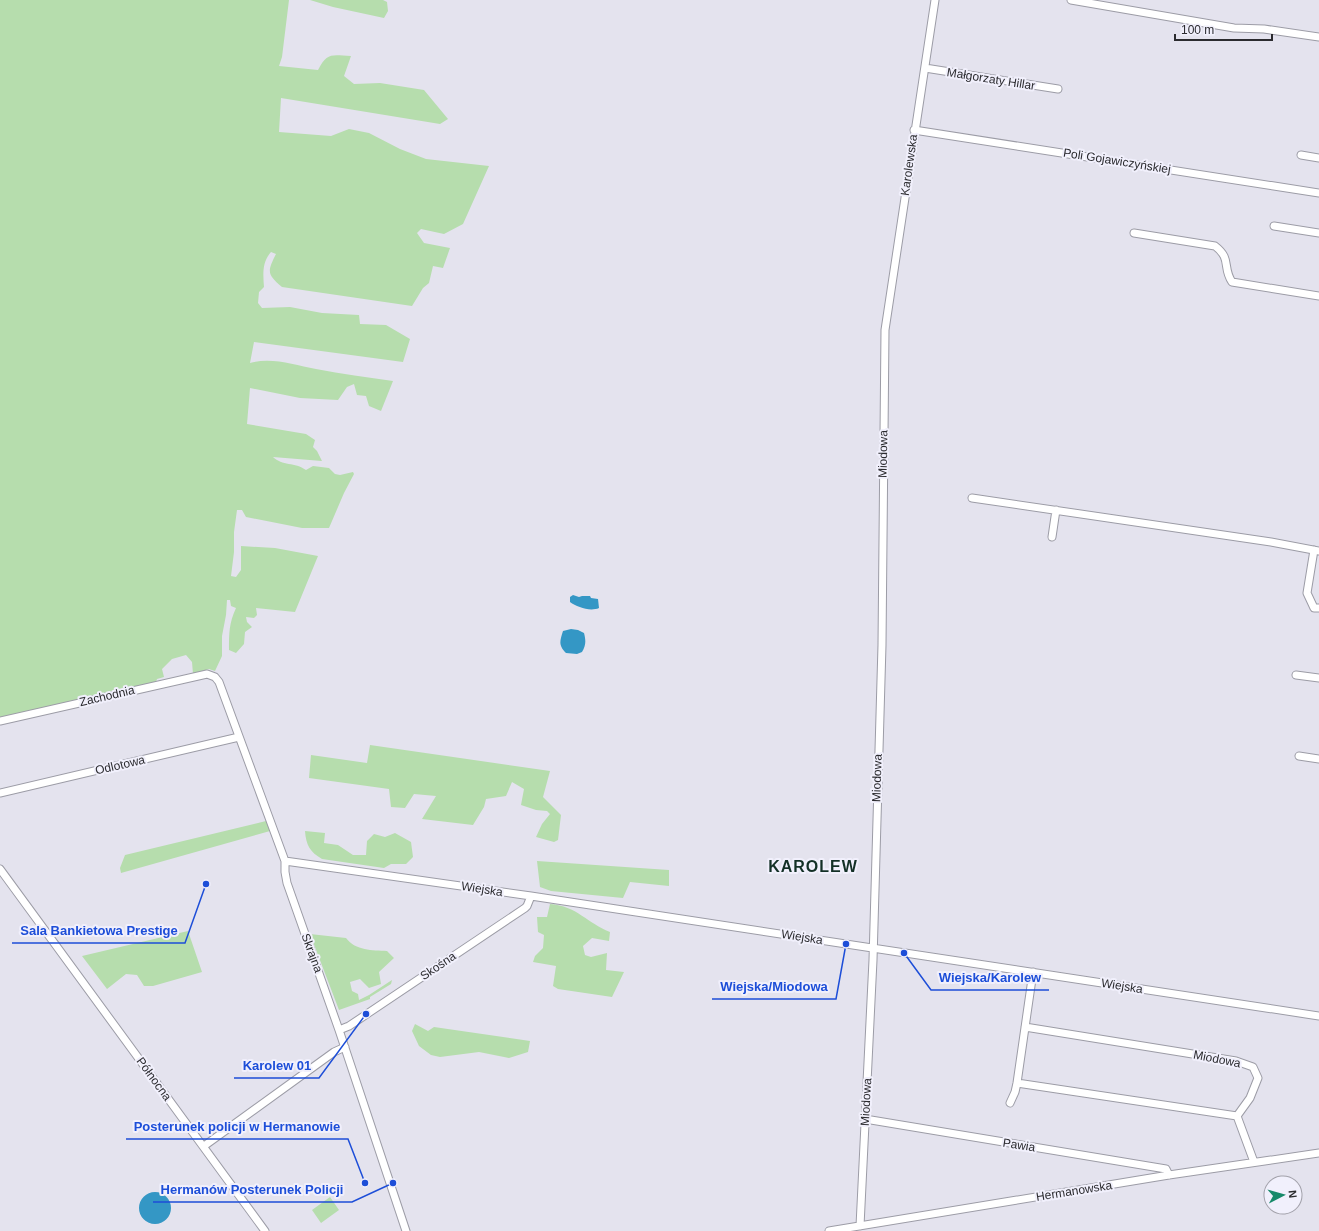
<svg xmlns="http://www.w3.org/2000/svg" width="1319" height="1231" font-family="Helvetica,sans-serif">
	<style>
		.green { fill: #b6ddad }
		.water { fill: #3497c5 }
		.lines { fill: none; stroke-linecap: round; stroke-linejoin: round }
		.minor-casing { stroke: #9c9ca6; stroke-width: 9 }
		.minor { stroke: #fff; stroke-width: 7 }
		.labels { text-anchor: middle; stroke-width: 4; stroke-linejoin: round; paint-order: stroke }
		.street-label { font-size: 12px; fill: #2b2b2f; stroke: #f1f0fc }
		.district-label { font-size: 16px; font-weight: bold; letter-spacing: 1px; fill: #133026; stroke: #f1f0fc }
		.leader { fill: none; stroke: #1d4ed8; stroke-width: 1.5 }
		.callout-dot { fill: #1d4ed8; stroke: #f1f0fc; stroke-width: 1.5 }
		.callout-label { font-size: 13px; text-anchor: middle; font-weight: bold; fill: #1d4ed8; stroke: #f1f0fc; stroke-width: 4; stroke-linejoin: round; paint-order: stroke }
	</style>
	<rect width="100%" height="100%" fill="#e4e3ee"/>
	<path class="green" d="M0,0H289L282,57L279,66L318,70C327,52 332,55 351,56L344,76L354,84L380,83L424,90L448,119L440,124L281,98L279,132L331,136L349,129L369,133L400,149L426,159L489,166L463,224L444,234L421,229L417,233L424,243L450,248L443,268L433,266L429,283L423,288L412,306L282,287C267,274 267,272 276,254L271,252C262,262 263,274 264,287L259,292L258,303L262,308L290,307L322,313L359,315L360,324L386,325L410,339L403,362L254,342L250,363C272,357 294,365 316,369C342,374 367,377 393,381L381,411L369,406L366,396L357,395L354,384L347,387L338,400L300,398L250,388L247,424L306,434L315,440L313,447L317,451L322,461L273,457C282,466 295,462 306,470L313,466L329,468L335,474L340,475L353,472L354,474L344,493L329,528H302L246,517L242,510H237L234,532V552L231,576L236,577L241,570V546L275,548L318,556L295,612L256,608L257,615L254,618L246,617L247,622L252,627L245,632L244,644L236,653L229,650C229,633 229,623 236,608L231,606L230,600H227L226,615L222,636V656L215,671L209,669L193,674L192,662L186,655L172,659L162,669L164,677L157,679L156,682L0,718Z
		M310,0H383L387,2L388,11L384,18L333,7Z
		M370,745L550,771L543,797L561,815L558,840L554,842L536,837L542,824L550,814L547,811L536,810L521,805L524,789L512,782L506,796L486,799L484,807L473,825L422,819L436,796L414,794L405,808L391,807L389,789L309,778L311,755L367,763Z
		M266,821L270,831L121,873L120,868L125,855Z
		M305,831L325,833L324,843L338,845L353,855H366L367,841L374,834L385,837L395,833L411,842L413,857L406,864H391L384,868L322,859C310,852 306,845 305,831Z
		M537,861L669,870V886L630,882L623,898L551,891L540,887Z
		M550,904C577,906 587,923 610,932L609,941L592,938L583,946L585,955L591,957L607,953L606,970L624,972L612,997L558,989L553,986L556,966L533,962L535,956L543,948L544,935L538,932L537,917H547Z
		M188,931L202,972L153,986H144L137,975L126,974L107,989L82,956Z
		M310,934L346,938C356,951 372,950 387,951L394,958L379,972L381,984L369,988L360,979L350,982L352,991L358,994L359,1000L369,995L392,980L391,984L370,997V999L339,1010Z
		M415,1024L428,1031L434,1027L530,1041L528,1052L509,1058L479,1052L440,1057L431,1055L419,1046L412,1031Z
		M330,1197L339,1210L321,1223L312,1210Z"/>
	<path class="water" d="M573,595L579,597L582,596H590L591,598L598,599L599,608C590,612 577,607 570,602V597Z
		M571,629L578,630L584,633C586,641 586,645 582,652L577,654L566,653C558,645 560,641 563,631Z
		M139 1208a16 16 0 1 1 32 0a16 16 0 1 1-32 0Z"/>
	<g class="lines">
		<defs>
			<path id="minor" d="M1071,0L1234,28L1264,29L1319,37
				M925,68L1058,89
				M914,130L1319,193
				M1301,155L1319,158
				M1274,226L1319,233
				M1134,233L1215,246C1232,259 1222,267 1232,282L1319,296
				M972,498L1271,542L1319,551
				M1052,537L1056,510
				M1314,550L1307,593L1314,608H1319
				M1296,675L1319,678
				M0,721L207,674L215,677L219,682L285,861V872L287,883L339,1030L406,1231
				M1299,756L1319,759
				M0,793L239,737
				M285,861L531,896L1319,1016
				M0,869L265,1231
				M339,1030L349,1026L525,908L527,906L531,896
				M1017,1083L1237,1116L1250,1098L1258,1078L1253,1067L1236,1061L1025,1027
				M1010,1103L1015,1092L1017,1083L1033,972
				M1237,1116L1254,1162
				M865,1119L1166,1169L1169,1175
				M204,1146L334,1052L345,1047
				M860,1226L873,960L882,645L885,330L935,0
				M829,1231L1169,1175L1319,1153"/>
		</defs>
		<use href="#minor" class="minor-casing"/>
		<use href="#minor" class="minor"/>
	</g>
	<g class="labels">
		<g class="street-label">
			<text transform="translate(991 79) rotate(9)" y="4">Małgorzaty Hillar</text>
			<text transform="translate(1117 161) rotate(9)" y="4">Poli Gojawiczyńskiej</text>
			<text transform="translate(909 165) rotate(-82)" y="4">Karolewska</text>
			<text transform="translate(883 454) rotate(-89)" y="4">Miodowa</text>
			<text transform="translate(107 696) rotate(-13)" y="4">Zachodnia</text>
			<text transform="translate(120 765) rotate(-13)" y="4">Odlotowa</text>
			<text transform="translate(877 778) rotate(-88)" y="4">Miodowa</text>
			<text transform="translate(482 889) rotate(9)" y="4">Wiejska</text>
			<text transform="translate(802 937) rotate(9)" y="4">Wiejska</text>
			<text transform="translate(312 953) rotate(70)" y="4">Skrajna</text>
			<text transform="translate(438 966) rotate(-34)" y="4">Skośna</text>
			<text transform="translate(1122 986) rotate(9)" y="4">Wiejska</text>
			<text transform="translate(1217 1059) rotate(11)" y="4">Miodowa</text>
			<text transform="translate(154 1079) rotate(54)" y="4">Północna</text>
			<text transform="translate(866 1102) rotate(-87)" y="4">Miodowa</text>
			<text transform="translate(1019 1145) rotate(9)" y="4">Pawia</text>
			<text transform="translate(1074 1191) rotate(-9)" y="4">Hermanowska</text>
		</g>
		<g class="district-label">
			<text x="813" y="872">KAROLEW</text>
		</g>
	</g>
	<path class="leader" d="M206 884L185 943H12M904 953L931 990H1049M846 944L836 999H712M366 1014L319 1078H234M365 1183L348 1139H126M393 1183L352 1202H153"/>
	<g class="callout-dot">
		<circle cx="206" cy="884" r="4"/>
		<circle cx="904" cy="953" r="4"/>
		<circle cx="846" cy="944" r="4"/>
		<circle cx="366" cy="1014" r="4"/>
		<circle cx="365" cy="1183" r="4"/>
		<circle cx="393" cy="1183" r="4"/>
	</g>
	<g class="callout-label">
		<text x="99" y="935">Sala Bankietowa Prestige</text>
		<text x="990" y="982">Wiejska/Karolew</text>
		<text x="774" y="991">Wiejska/Miodowa</text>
		<text x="277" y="1070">Karolew 01</text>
		<text x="237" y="1131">Posterunek policji w Hermanowie</text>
		<text x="252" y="1194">Hermanów Posterunek Policji</text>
	</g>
	<g transform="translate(1283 1195) rotate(84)"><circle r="19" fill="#f1f0fc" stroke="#a2a1aa"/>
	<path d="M0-3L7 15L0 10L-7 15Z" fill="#178a6a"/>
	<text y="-6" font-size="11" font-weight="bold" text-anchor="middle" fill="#2b2b2f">N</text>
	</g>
	<path d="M1175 34v6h97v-6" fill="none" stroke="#2b2b2f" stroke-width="2"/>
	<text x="1181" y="34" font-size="12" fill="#2b2b2f" stroke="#f1f0fc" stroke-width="3" paint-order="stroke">100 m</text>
</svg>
